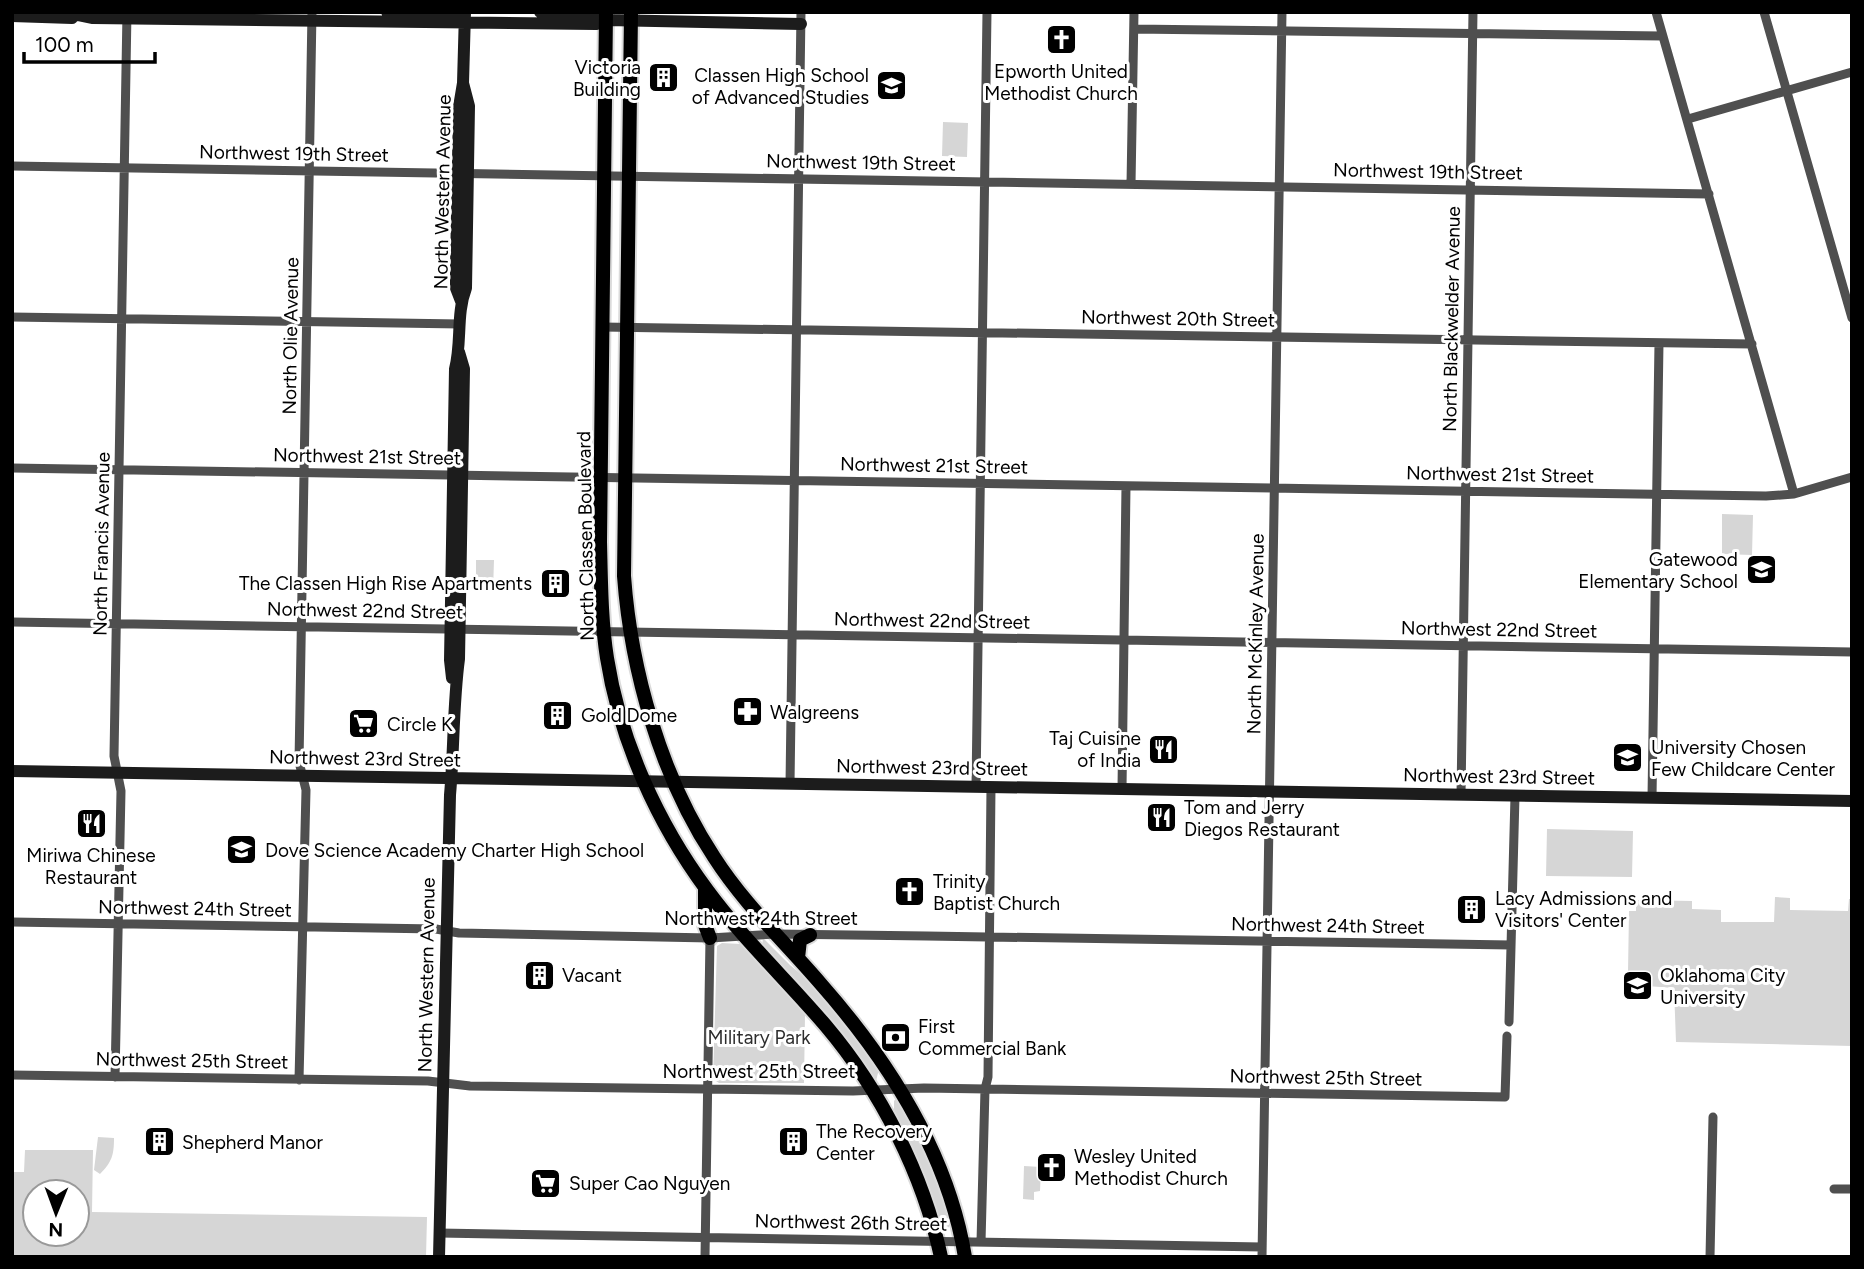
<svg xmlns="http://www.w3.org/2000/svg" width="1864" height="1269" font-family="Figtree,sans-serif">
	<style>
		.green { fill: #d6d6d6; fill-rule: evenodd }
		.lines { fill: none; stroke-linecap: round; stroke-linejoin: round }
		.primary-casing { stroke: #dbdbdb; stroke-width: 18 }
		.street { stroke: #4f4f4f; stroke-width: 9 }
		.secondary { stroke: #1c1c1c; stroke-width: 12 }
		.primary { stroke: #000; stroke-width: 14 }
		.labels { text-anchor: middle; stroke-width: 6; stroke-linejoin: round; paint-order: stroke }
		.poi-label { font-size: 19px; fill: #000; stroke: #fff; text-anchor: start }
		.street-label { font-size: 19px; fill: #000; stroke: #fff }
		.park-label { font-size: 19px; fill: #2d2d2d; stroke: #fff }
	</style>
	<rect width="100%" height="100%" fill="#fff"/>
	<path class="green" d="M943,122L968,123L967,157L942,156Z
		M1722,514L1753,515L1752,555L1722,554Z
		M476,560H494L493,591H476Z
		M1547,829L1633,831L1632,877L1546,876Z
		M1775,897L1790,898V910L1848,911L1849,899H1852V1046L1676,1042L1674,988L1633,985L1634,973L1628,972L1629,911H1636V900L1692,901V909L1721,910V922H1774Z
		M763,938L790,965L813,984L839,1013L879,1069L876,1081L818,1005L762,947Z
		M722,943L740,944L808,1013L805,1015L804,1083H719L713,1079L717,946Z
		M897,1097C920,1137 940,1179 951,1223L945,1234L927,1182L894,1110V1101Z
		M98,1137L114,1138C114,1155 112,1162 100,1174L94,1170Z
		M25,1150H93L92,1212L427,1217L426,1257H12V1172H24ZM35,1192H77V1234H35Z
		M1024,1166L1041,1167L1040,1191L1034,1192V1200L1023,1199Z"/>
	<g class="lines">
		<defs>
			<path id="primary" d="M606,12L600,542C601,580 601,620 607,658C620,741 658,824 707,890C743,939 787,980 826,1026C881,1091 923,1174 941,1257
				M631,12L624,576C631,671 661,777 714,857C744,904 784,941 820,983C888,1060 948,1153 965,1257
				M705,888V925L710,938
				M798,958L800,940L810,935"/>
		</defs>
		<use href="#primary" class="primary-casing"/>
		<path class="street" d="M1656,12L1794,494
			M1764,12L1852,318
			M1134,29L1662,36
			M1688,119L1852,72
			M12,166L1709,194
			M1131,184L1134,12
			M12,317L460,324
			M602,327L1752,344
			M12,468L1766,496L1794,494L1852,477
			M12,622L1852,652
			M790,784L801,12
			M976,787L987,12
			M1122,789L1126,486
			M1461,795L1473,12
			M1652,798L1659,343
			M12,922L436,929L459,933L710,938L775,934L927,936L1511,945
			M1509,1022L1515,796
			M12,1075L428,1081L470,1086L853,1091L924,1088L1505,1097L1507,1036
			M115,1077L121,791L114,756L127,12
			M299,1080L306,790L299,762L312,12
			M1834,1189H1852
			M439,1233L1262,1247
			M981,1242L985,1089L988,1077L991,787
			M705,1257L710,938
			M1262,1257L1282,12
			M1710,1257L1713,1117"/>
		<path class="secondary" d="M64,12L93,18L596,24L607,20L801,24
			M387,12H460
			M540,12L596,14L607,20
			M12,16L72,18
			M461,301L456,288V266L459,107L463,83L465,12
			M452,678L450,660L455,369C462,342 456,314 466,288L469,106L463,83
			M12,771L1852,801
			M439,1257L450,795C454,750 453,704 459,659L464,369L459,352"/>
		<use href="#primary" class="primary"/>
	</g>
	<defs>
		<symbol id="church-square" viewBox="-11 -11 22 22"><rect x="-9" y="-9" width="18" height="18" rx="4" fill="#000" stroke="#fff"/><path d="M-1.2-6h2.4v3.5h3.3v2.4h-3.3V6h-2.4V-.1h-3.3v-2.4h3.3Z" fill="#fff"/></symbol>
		<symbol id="building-square" viewBox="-11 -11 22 22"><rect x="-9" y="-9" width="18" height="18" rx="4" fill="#000" stroke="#fff"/><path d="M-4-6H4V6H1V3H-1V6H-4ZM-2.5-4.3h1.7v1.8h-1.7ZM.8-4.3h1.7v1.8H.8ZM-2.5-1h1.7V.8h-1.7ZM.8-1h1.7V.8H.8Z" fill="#fff"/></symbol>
		<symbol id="school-square" viewBox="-11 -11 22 22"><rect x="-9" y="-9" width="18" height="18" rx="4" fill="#000" stroke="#fff"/><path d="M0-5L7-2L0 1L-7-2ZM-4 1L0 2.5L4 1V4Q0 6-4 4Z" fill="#fff"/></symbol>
		<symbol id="pharmacy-square" viewBox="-11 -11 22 22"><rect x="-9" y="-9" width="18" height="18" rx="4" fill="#000" stroke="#fff"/><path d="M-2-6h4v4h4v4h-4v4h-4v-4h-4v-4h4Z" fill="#fff"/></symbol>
		<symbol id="supermarket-square" viewBox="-11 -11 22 22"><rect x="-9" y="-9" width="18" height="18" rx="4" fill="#000" stroke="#fff"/><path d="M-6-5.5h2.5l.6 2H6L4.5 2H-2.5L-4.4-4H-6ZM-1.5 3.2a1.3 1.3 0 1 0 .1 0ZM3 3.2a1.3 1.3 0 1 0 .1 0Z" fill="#fff"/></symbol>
		<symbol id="restaurant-square" viewBox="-11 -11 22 22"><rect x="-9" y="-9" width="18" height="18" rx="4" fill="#000" stroke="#fff"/><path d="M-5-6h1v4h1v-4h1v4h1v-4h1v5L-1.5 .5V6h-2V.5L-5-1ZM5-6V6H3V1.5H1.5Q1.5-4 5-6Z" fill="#fff"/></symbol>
		<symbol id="university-square" viewBox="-11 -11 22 22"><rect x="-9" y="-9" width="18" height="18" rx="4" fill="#000" stroke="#fff"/><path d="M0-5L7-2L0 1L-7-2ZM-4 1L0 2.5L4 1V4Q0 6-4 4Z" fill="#fff"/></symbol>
		<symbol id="bank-square" viewBox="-11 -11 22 22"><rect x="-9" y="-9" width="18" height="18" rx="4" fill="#000" stroke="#fff"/><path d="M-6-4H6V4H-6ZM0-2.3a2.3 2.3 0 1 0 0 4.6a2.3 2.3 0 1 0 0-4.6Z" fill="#fff"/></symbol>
	</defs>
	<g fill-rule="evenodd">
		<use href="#church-square" x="1044" y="22" width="35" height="35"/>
		<use href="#building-square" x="646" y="60" width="35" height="35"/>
		<use href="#school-square" x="874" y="68" width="35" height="35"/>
		<use href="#school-square" x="1744" y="552" width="35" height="35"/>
		<use href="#building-square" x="538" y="566" width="35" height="35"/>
		<use href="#pharmacy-square" x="730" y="694" width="35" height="35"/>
		<use href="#building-square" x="540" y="698" width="35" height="35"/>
		<use href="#supermarket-square" x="346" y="706" width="35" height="35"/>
		<use href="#restaurant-square" x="1146" y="732" width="35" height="35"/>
		<use href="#school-square" x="1610" y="740" width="35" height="35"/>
		<use href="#restaurant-square" x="1144" y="800" width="35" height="35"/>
		<use href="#restaurant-square" x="74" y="806" width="35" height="35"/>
		<use href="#school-square" x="224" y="832" width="35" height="35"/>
		<use href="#church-square" x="892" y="874" width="35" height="35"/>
		<use href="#building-square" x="1454" y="892" width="35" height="35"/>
		<use href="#building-square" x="522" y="958" width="35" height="35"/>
		<use href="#university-square" x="1620" y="968" width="35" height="35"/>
		<use href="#bank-square" x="878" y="1020" width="35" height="35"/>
		<use href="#building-square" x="142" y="1124" width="35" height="35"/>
		<use href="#building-square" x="776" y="1124" width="35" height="35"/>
		<use href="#church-square" x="1034" y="1150" width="35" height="35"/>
		<use href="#supermarket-square" x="528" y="1166" width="35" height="35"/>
	</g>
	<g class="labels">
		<g class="poi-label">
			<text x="641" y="74" text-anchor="end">Victoria<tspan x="641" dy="22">Building</tspan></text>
			<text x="1061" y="78" text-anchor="middle">Epworth United<tspan x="1061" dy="22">Methodist Church</tspan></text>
			<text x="869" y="82" text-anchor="end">Classen High School<tspan x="869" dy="22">of Advanced Studies</tspan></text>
			<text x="1738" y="566" text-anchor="end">Gatewood<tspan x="1738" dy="22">Elementary School</tspan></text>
			<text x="532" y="590" text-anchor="end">The Classen High Rise Apartments</text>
			<text x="770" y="719">Walgreens</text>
			<text x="581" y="722">Gold Dome</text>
			<text x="387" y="731">Circle K</text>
			<text x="1141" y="745" text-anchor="end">Taj Cuisine<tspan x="1141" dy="22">of India</tspan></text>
			<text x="1651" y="754">University Chosen<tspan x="1651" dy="22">Few Childcare Center</tspan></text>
			<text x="1184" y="814">Tom and Jerry<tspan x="1184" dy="22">Diegos Restaurant</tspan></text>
			<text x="265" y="857">Dove Science Academy Charter High School</text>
			<text x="91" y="862" text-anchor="middle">Miriwa Chinese<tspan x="91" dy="22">Restaurant</tspan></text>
			<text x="933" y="888">Trinity<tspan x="933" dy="22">Baptist Church</tspan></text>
			<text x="1495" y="905">Lacy Admissions and<tspan x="1495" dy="22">Visitors' Center</tspan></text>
			<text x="562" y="982">Vacant</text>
			<text x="1660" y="982">Oklahoma City<tspan x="1660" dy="22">University</tspan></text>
			<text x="918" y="1033">First<tspan x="918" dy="22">Commercial Bank</tspan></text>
			<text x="816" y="1138">The Recovery<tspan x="816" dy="22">Center</tspan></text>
			<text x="182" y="1149">Shepherd Manor</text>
			<text x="1074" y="1163">Wesley United<tspan x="1074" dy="22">Methodist Church</tspan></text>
			<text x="569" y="1190">Super Cao Nguyen</text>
		</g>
		<g class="street-label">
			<text transform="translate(294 153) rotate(1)" y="7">Northwest 19th Street</text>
			<text transform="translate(861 162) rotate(1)" y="7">Northwest 19th Street</text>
			<text transform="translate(1428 171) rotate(1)" y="7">Northwest 19th Street</text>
			<text transform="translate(442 192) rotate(-89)" y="7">North Western Avenue</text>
			<text transform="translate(1178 318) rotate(1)" y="7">Northwest 20th Street</text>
			<text transform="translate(1451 319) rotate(-89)" y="7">North Blackwelder Avenue</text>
			<text transform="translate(290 336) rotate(-89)" y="7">North Olie Avenue</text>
			<text transform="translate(367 456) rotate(1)" y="7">Northwest 21st Street</text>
			<text transform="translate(934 465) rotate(1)" y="7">Northwest 21st Street</text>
			<text transform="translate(1500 474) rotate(1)" y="7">Northwest 21st Street</text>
			<text transform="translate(585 536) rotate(-91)" y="7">North Classen Boulevard</text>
			<text transform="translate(101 544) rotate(-89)" y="7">North Francis Avenue</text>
			<text transform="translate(365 610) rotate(1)" y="7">Northwest 22nd Street</text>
			<text transform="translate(932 620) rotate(1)" y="7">Northwest 22nd Street</text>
			<text transform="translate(1499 629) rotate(1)" y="7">Northwest 22nd Street</text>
			<text transform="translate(1255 634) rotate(-89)" y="7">North McKinley Avenue</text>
			<text transform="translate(365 758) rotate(1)" y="7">Northwest 23rd Street</text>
			<text transform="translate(932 767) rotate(1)" y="7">Northwest 23rd Street</text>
			<text transform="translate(1499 776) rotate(1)" y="7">Northwest 23rd Street</text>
			<text transform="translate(195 908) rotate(1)" y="7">Northwest 24th Street</text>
			<text x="761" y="925">Northwest 24th Street</text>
			<text transform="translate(1328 925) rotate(1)" y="7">Northwest 24th Street</text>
			<text transform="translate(426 975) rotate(-89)" y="7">North Western Avenue</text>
			<text transform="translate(192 1060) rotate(1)" y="7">Northwest 25th Street</text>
			<text x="759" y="1078">Northwest 25th Street</text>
			<text transform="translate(1326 1077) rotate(1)" y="7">Northwest 25th Street</text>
			<text transform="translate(851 1222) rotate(1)" y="7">Northwest 26th Street</text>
		</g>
		<g class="park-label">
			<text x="759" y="1044">Military Park</text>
		</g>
	</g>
	<rect width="1864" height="1269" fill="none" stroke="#000000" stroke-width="28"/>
	<g transform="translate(56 1213) rotate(181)"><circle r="33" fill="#ffffff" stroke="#999999" stroke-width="2"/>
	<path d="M0-5L12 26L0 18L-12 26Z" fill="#000000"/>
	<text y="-10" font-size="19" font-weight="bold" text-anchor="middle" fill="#000000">N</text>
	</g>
	<path d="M24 52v10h131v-10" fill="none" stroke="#000000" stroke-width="3.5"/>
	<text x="35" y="52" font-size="21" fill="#000000" stroke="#ffffff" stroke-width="5" paint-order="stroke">100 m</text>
</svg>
